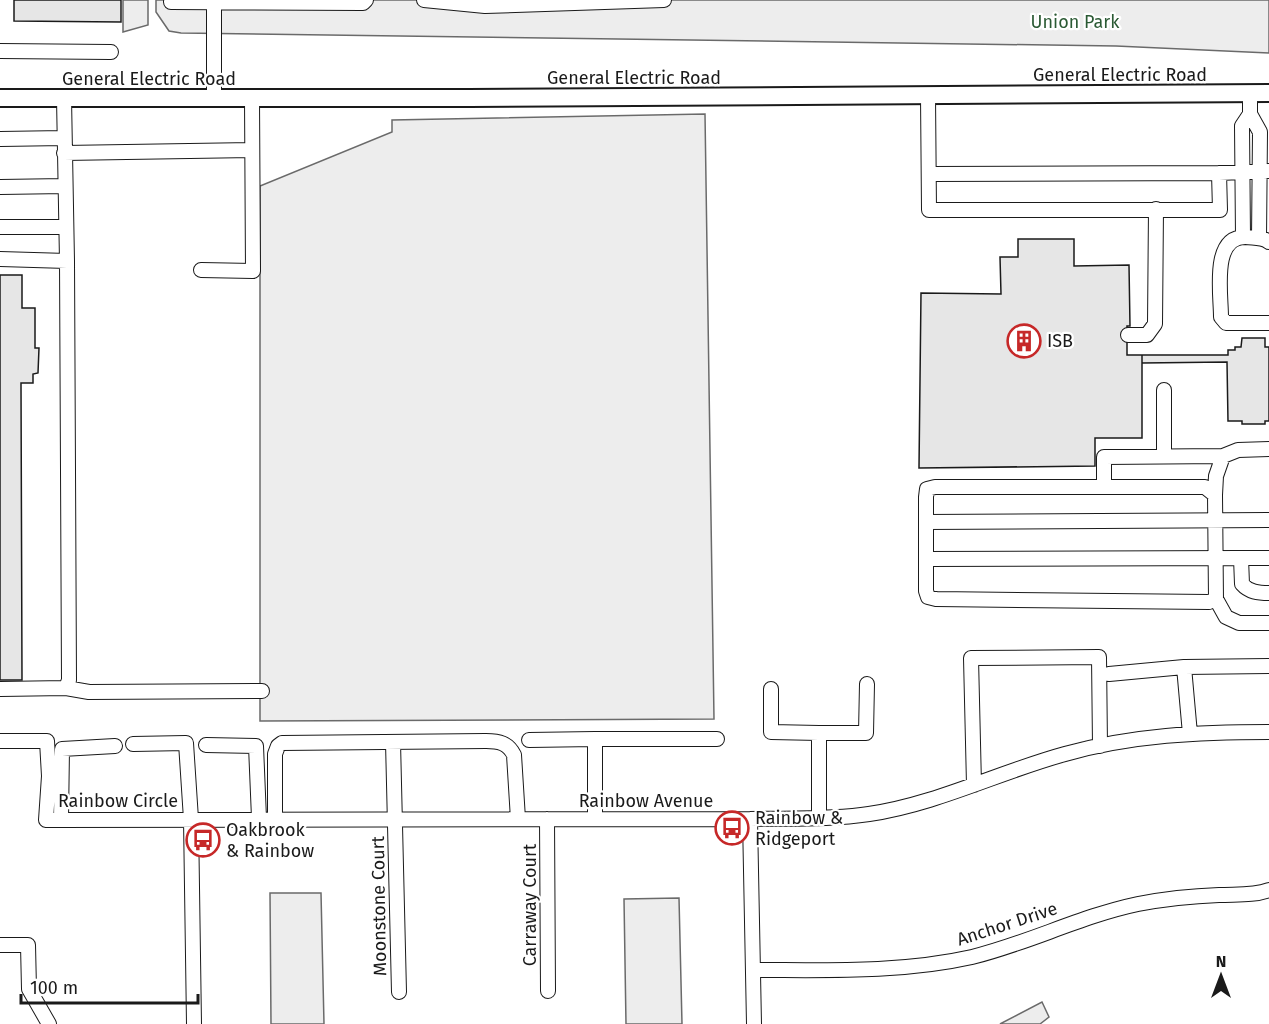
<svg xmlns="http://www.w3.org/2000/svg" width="1269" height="1024" font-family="'Fira Sans',sans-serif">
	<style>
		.green { fill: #ededed; stroke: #6a6a6a; stroke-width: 1.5 }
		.building { fill: #e6e6e6; stroke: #1a1a1a; stroke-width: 1.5 }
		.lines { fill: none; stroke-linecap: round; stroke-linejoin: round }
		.minor-casing { stroke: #1a1a1a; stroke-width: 16 }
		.major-casing { stroke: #1a1a1a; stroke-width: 20 }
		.minor { stroke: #fff; stroke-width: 14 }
		.major { stroke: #fff; stroke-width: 16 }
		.labels { text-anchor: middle; stroke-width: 4.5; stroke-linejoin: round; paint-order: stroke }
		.park-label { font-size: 18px; fill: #2b5a34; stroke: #fff }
		.street-label { font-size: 18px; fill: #1a1a1a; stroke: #fff }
		.poi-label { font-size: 18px; fill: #1a1a1a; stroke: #fff; text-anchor: start }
	</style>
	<rect width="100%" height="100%" fill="#fff"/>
	<path class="green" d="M123,0H148V25L123,32Z
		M156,0H1269V53L1116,46L181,33L169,31L156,12Z
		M705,114L714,719L260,721V186L392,132V120Z
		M270,893H321L324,1024H271Z
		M679,898L682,1024H626L624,899Z
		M1042,1002L1049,1017L1040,1024H1000Z"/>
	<path class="building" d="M14,0H121V22L14,21Z
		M1018,239H1074V266L1129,265L1130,326H1127V355H1228V350H1235V347H1241L1242,338H1265V347H1269V421H1265V424H1242V421H1228L1227,362L1142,363V438H1095V466L919,468L921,293L1001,294L1000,257H1018Z
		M1018,239H1074V266L1129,265L1130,326H1127V355H1142V438H1095V466L919,468L921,293L1001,294L1000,257H1018Z
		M0,275H22V308H35V348H39L38,373L33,374V383H21L22,680H0Z
		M1242,338H1265V347H1269V421H1265V424H1242V421H1228L1227,362L1142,363V355H1228V350H1235V347H1241Z"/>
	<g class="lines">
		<defs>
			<path id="minor" d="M424,0L485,6L664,0
				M171,2L363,3L366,0
				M0,51L111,52
				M1250,94V114L1260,132L1259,238
				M928,96L929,210H1220L1219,173L1269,171
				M214,98V3
				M0,139L64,138
				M64,153L252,150
				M929,174L1219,173
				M0,187L65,186
				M0,227H66
				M1243,237L1242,126L1250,114
				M1269,242C1263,237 1255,238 1246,237C1211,236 1221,293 1221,317L1226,323H1269
				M0,259L67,261
				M201,270L253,271L252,99
				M1128,335H1147L1155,324L1156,209
				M1164,456V390
				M935,487H1205L1215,495L1216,599L1209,602L936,599L928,597L926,591V497L927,489Z
				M1104,487V457L1223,456
				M1215,495L1216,476L1223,456L1238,450L1269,449
				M926,522L1269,520
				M1241,558H1269
				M926,559L1241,558L1242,584C1249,592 1258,593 1269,593
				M1216,599L1226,617L1239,623H1269
				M1109,674L1184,667
				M66,688L89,692L262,691
				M0,689L66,688L69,680L67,261L64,98
				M771,689V732L819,733
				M1190,734L1184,667L1269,666
				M529,740L595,739
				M0,741H47L49,776L46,820L750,819C789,818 830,820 869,814C937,804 999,772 1065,754C1132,735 1200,732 1269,732
				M393,742L399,992
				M133,744L186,743L191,819L194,1024
				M206,745L256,746L259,818
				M974,785L971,658L1099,657L1100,746
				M275,818V754L278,746L282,743L486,741C499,741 508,743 514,755L518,819
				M819,818V733H866L867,684
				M61,819L62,749L115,746
				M547,819L548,991
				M595,819V739H717
				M750,819L754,1024
				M0,945H28L29,989L49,1024
				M754,970C826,970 901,973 972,957C1029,943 1081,916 1138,904C1164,899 1192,896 1219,895C1236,894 1253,896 1269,890"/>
			<path id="major" d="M0,98H469L1269,93"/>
		</defs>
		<use href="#minor" class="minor-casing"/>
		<use href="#major" class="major-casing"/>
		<use href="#minor" class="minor"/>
		<use href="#major" class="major"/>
	</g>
	<defs>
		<symbol id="building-ring" viewBox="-11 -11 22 22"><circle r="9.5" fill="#fff" stroke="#c62828" stroke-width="1.5"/><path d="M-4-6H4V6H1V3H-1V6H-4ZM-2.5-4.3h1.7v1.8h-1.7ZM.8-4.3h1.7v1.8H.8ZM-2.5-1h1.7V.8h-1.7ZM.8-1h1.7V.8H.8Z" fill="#c62828"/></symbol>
		<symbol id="bus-ring" viewBox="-11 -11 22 22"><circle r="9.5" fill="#fff" stroke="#c62828" stroke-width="1.5"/><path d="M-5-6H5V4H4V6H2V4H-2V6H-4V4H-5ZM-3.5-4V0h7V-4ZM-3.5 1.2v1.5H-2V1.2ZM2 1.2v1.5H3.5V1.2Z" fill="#c62828"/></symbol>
	</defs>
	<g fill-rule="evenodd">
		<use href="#building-ring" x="1005" y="322" width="38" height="38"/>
		<use href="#bus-ring" x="713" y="809" width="38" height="38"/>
		<use href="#bus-ring" x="184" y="821" width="38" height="38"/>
	</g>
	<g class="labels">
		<g class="park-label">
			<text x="1075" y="28">Union Park</text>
		</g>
		<g class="street-label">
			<text x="1120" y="81">General Electric Road</text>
			<text x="634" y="84">General Electric Road</text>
			<text x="149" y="85">General Electric Road</text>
			<text x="118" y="807">Rainbow Circle</text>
			<text x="646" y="807">Rainbow Avenue</text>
			<text transform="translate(530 905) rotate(-90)" y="6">Carraway Court</text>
			<text transform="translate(379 906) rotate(-91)" y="6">Moonstone Court</text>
			<text transform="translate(1007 924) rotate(-18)" y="6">Anchor Drive</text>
		</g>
		<g class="poi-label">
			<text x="1047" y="347">ISB</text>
			<text x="755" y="824">Rainbow &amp;<tspan x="755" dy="21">Ridgeport</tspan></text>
			<text x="226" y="836">Oakbrook<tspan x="226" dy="21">&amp; Rainbow</tspan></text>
		</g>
	</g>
	<g transform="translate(1221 976)" stroke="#ffffff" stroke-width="4.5" paint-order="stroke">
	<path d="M0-4.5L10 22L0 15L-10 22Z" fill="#1a1a1a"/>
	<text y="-9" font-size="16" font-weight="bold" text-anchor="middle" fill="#1a1a1a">N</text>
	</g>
	<path d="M21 994v9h177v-9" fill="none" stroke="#1a1a1a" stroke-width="3"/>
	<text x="30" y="994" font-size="18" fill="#1a1a1a" stroke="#ffffff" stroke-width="4.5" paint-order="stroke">100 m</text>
</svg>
